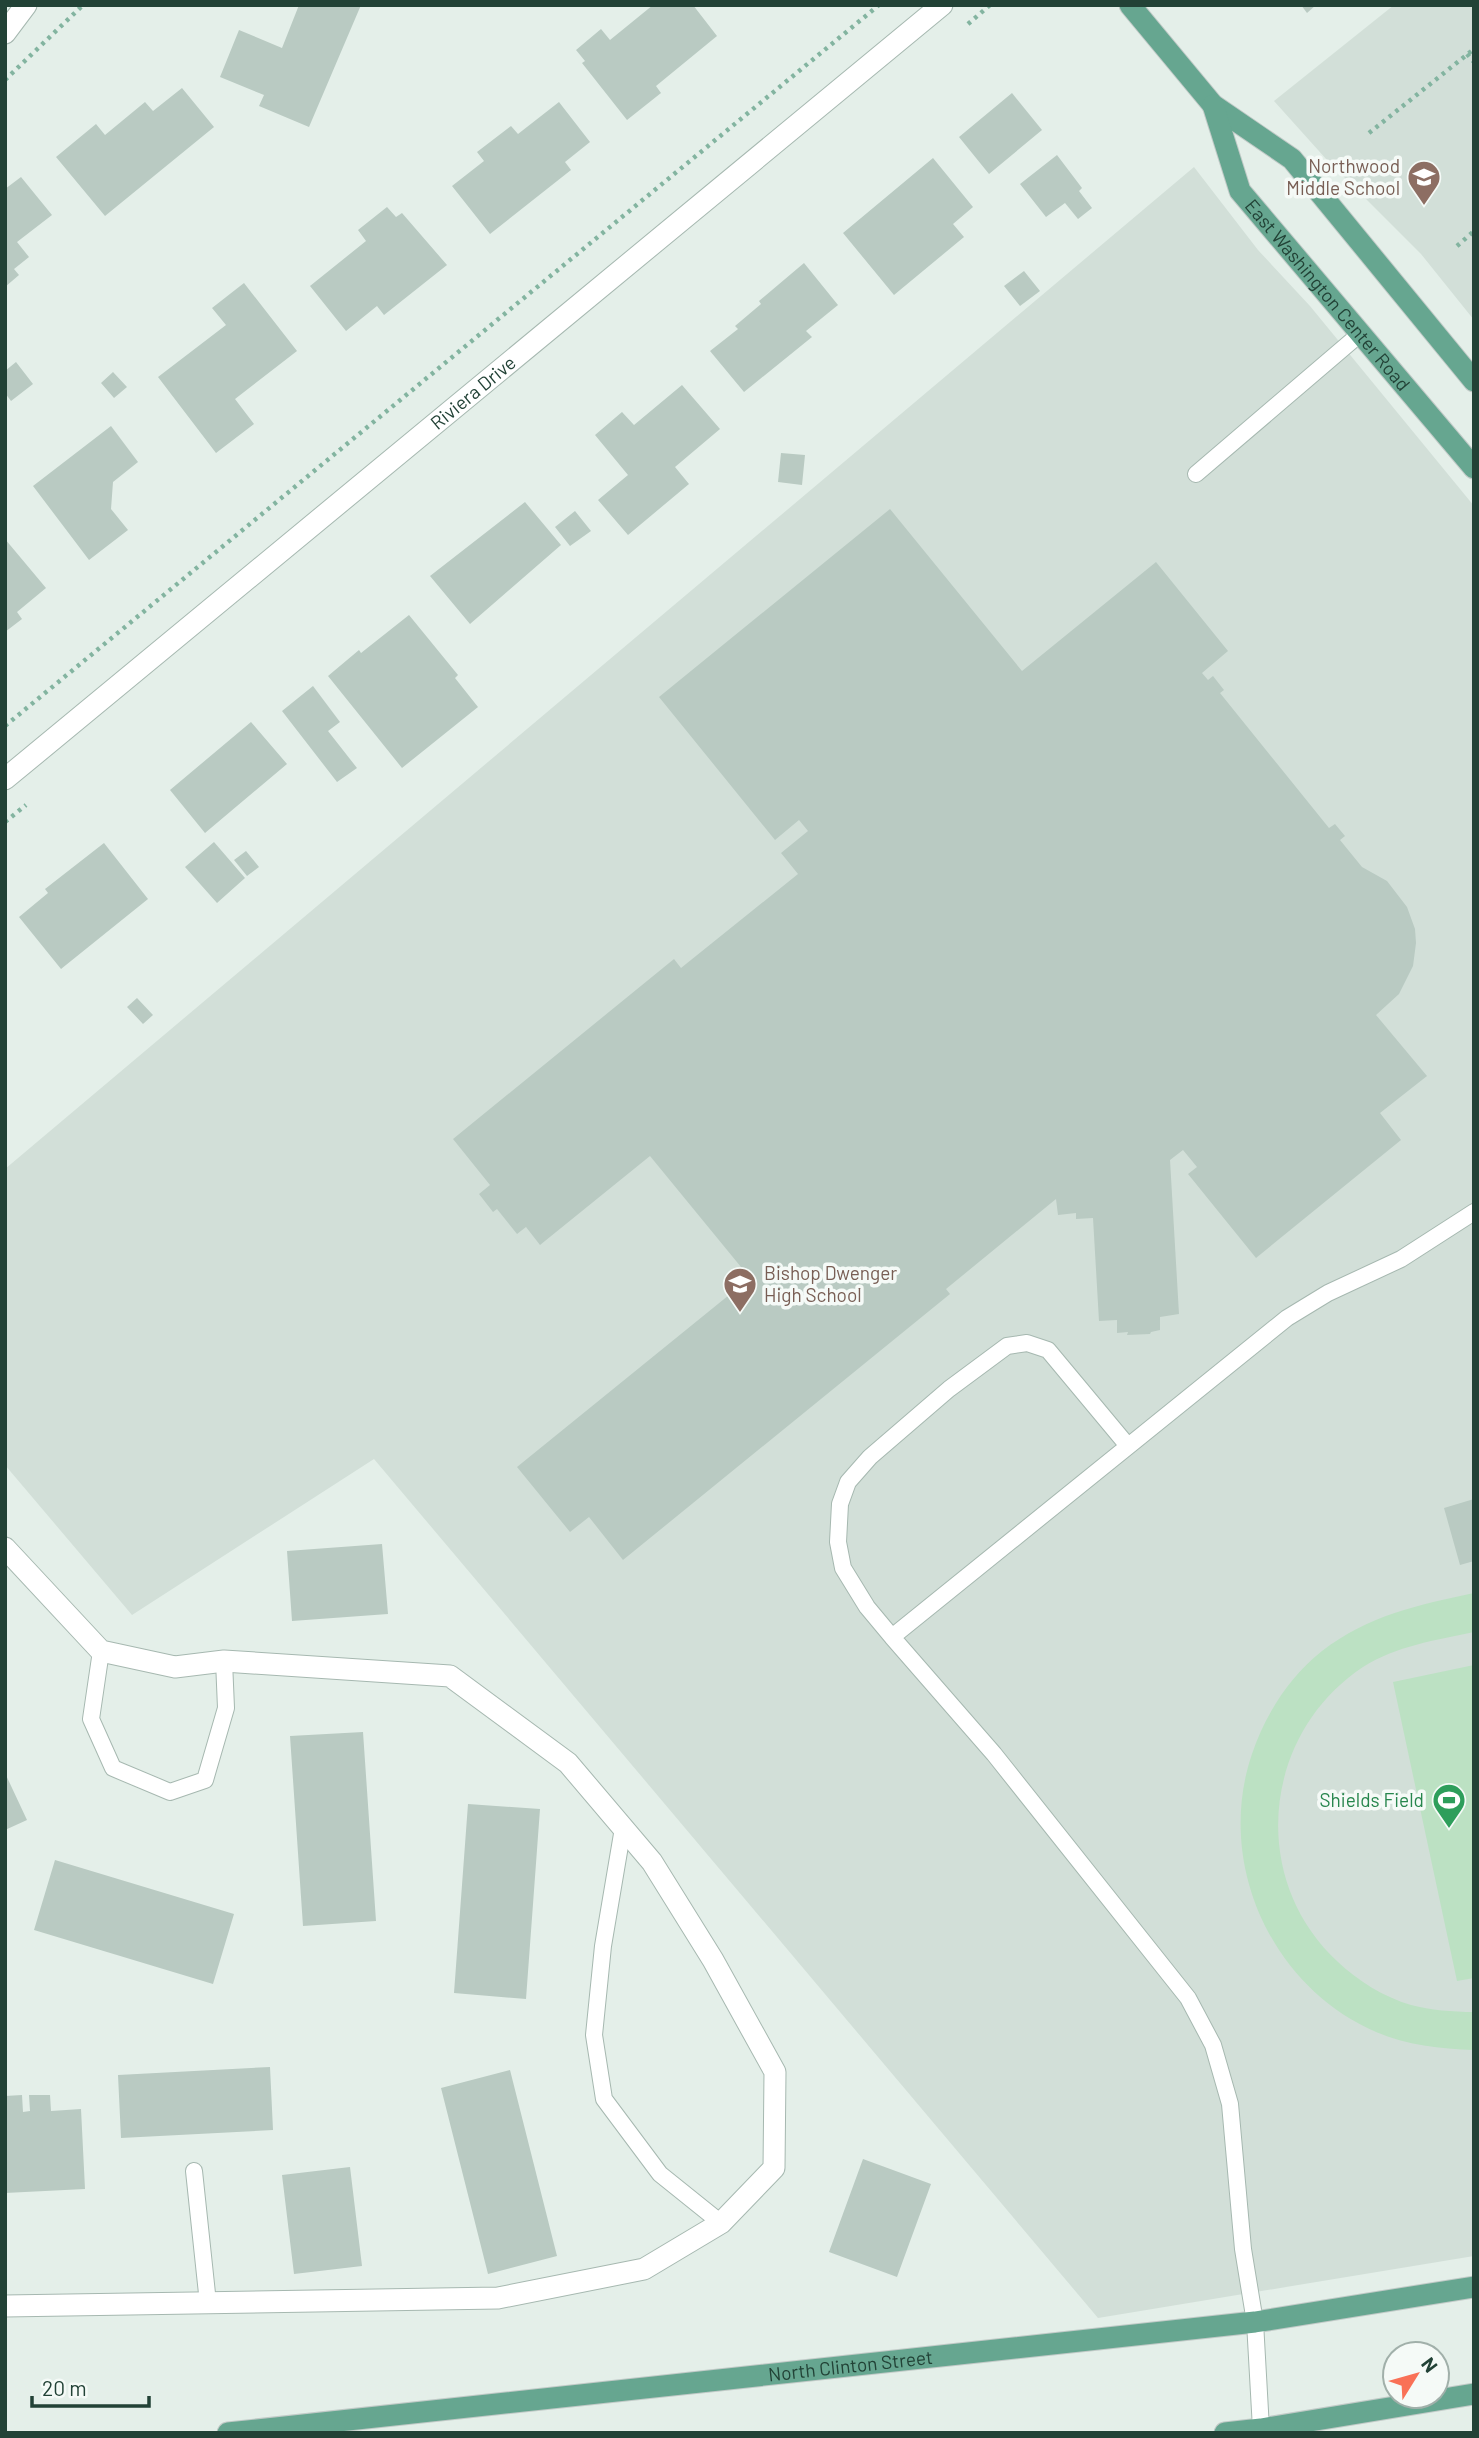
<svg xmlns="http://www.w3.org/2000/svg" width="1479" height="2438" font-family="Barlow,sans-serif">
	<style>
		.built { fill: #d2dfd8 }
		.green { fill: #bce1c3 }
		.building { fill: #b9cac2 }
		.lines { fill: none; stroke-linecap: round; stroke-linejoin: round }
		.lane-casing { stroke: #a6b8b0; stroke-width: 18 }
		.street-casing { stroke: #a6b8b0; stroke-width: 23 }
		.primary-casing { stroke: #c1cac7; stroke-width: 23 }
		.path { stroke: #83b4a0; stroke-width: 4.5; stroke-dasharray: 3.5 5; stroke-linecap: butt }
		.lane { stroke: #fff; stroke-width: 16 }
		.street { stroke: #fff; stroke-width: 21 }
		.primary { stroke: #66a690; stroke-width: 21 }
		.labels { text-anchor: middle; stroke-width: 7; stroke-linejoin: round; paint-order: stroke }
		.education-label { font-size: 19px; fill: #785e54; stroke: #f5faf7; text-anchor: end }
		.street-label { font-size: 19px; fill: #224236; stroke: #f5faf7 }
		.leisure-label { font-size: 19px; fill: #27864d; stroke: #f5faf7; text-anchor: end }
	</style>
	<rect width="100%" height="100%" fill="#e4efe9"/>
	<path class="built" d="M1394,5H1474V320L1421,254L1327,160L1274,101Z
		M1194,167L1258,250L1310,306L1474,506V2256L1098,2318L374,1459L132,1615L5,1465V1169Z"/>
	<path class="green" d="M1474,1593V1632C1436,1640 1396,1646 1363,1667C1262,1734 1248,1879 1338,1962C1358,1981 1384,1997 1411,2005C1431,2010 1452,2012 1474,2012V2050C1440,2049 1407,2045 1376,2032C1271,1987 1215,1862 1252,1754C1265,1715 1289,1677 1322,1651C1369,1615 1418,1605 1474,1593Z
		M1474,1665V1978L1457,1981L1393,1682Z"/>
	<path class="building" d="M299,5H361L309,127L259,106L264,95L220,77L239,30L282,48Z
		M653,5H693L717,36L656,86L661,93L627,120L582,63L585,61L576,50L601,29L610,40Z
		M1301,5H1316L1307,13Z
		M182,88L214,127L105,216L56,157L96,124L105,135L145,102L153,111Z
		M1012,93L1042,130L989,174L959,137Z
		M559,102L590,142L565,162L571,170L490,234L452,186L484,161L477,152L511,126L518,134Z
		M1057,155L1082,188L1079,191L1092,208L1078,219L1065,203L1046,217L1020,184Z
		M933,158L973,207L953,224L964,237L894,295L843,233Z
		M21,177L52,215L17,242L29,257L14,269L19,275L5,287V189Z
		M387,207L396,217L402,213L447,265L384,315L377,306L346,331L310,286L366,241L358,230Z
		M804,263L838,305L806,331L812,337L744,392L710,351L738,329L735,326L761,304L759,301Z
		M1024,271L1040,291L1020,306L1004,286Z
		M244,283L297,351L235,399L254,424L216,453L158,377L226,325L212,308Z
		M16,362L33,384L11,401L5,393V371Z
		M113,372L127,387L114,398L101,383Z
		M682,385L720,429L675,467L689,484L628,535L598,500L628,475L595,435L622,412L634,425Z
		M111,426L138,462L113,482L111,509L128,530L89,560L33,486Z
		M781,453L805,455L802,485L778,482Z
		M525,502L561,545L470,624L430,576Z
		M890,509L1022,671L1156,562L1228,651L1202,673L1208,680L1213,676L1224,690L1220,693L1329,828L1335,824L1345,836L1340,840L1362,867L1387,881L1407,907L1415,929L1416,943L1413,966L1399,994L1376,1015L1427,1076L1380,1113L1401,1140L1256,1258L1188,1174L1197,1167L1183,1150L1170,1160L1179,1314L1160,1317V1330L1151,1332L1150,1334L1127,1335L1128,1332L1117,1333V1320L1099,1321L1093,1218L1076,1219V1213L1058,1215L1056,1199L946,1289L950,1294L623,1560L589,1517L570,1532L517,1467L750,1278L650,1156L540,1245L526,1227L517,1234L497,1209L493,1212L479,1194L490,1185L453,1139L674,959L681,968L798,874L781,853L808,831L799,820L775,840L659,697Z
		M575,511L591,531L570,546L555,527Z
		M5,539L46,588L17,612L22,619L5,632Z
		M409,615L458,675L455,678L478,707L402,768L328,676L359,650L361,653Z
		M313,686L340,722L328,731L357,768L337,782L282,711Z
		M251,722L287,764L205,833L170,790Z
		M214,842L245,878L217,903L185,867Z
		M104,843L148,899L61,969L19,917L48,893L45,889Z
		M246,851L259,867L247,876L234,860Z
		M137,998L153,1015L143,1024L127,1007Z
		M1474,1499V1561L1460,1565L1444,1508Z
		M382,1544L388,1614L292,1621L287,1551Z
		M363,1732L376,1921L303,1926L290,1736Z
		M5,1773L27,1820L5,1830Z
		M468,1804L540,1809L526,1999L454,1993Z
		M55,1860L234,1914L213,1984L34,1930Z
		M270,2067L273,2130L121,2138L118,2075Z
		M510,2070L557,2256L488,2274L441,2088Z
		M22,2095L23,2112L30,2111L29,2095H50L51,2111L81,2109L85,2189L5,2193V2096Z
		M863,2159L931,2184L897,2277L829,2252Z
		M350,2167L362,2266L294,2274L282,2175Z"/>
	<g class="lines">
		<defs>
			<path id="lane" d="M1196,474L1361,333
				M892,1637L867,1607L843,1568L838,1542L840,1504L848,1482L870,1457L949,1389L1007,1346L1027,1343L1048,1350L1128,1446
				M101,1651L91,1719L113,1768L170,1792L205,1780L226,1708L224,1661
				M623,1828L603,1946L594,2035L604,2099L660,2174L721,2223
				M194,2171L208,2303
				M1261,2429L1255,2322L1243,2249L1230,2104L1213,2045L1188,1998L994,1754L892,1637L1287,1318L1328,1293L1401,1259L1474,1212"/>
			<g id="street">
				<path d="M5,33L26,5"/>
				<path id="s1" d="M5,779L942,5"/>
				<path d="M5,1548L101,1651L175,1667L224,1661L450,1676L568,1763L652,1862L713,1960L775,2072L774,2168L721,2223L644,2269L498,2298L5,2306"/>
			</g>
			<g id="primary">
				<path d="M1130,5L1213,105L1292,159L1474,381"/>
				<path id="s2" d="M1213,105L1240,191L1474,468"/>
				<path id="s3" d="M228,2433L1255,2322L1474,2287"/>
				<path d="M1225,2433L1261,2429L1474,2394"/>
			</g>
		</defs>
		<use href="#lane" class="lane-casing"/>
		<use href="#street" class="street-casing"/>
		<use href="#primary" class="primary-casing"/>
		<path class="path" d="M968,24L990,5
			M1467,54L1474,62
			M5,80L83,5
			M1369,133L1474,49
			M1457,246L1473,232
			M5,726L879,5
			M5,822L26,805"/>
		<use href="#lane" class="lane"/>
		<use href="#street" class="street"/>
		<use href="#primary" class="primary"/>
	</g>
	<defs>
		<symbol id="school-pin" viewBox="-11 -11 22 30"><path d="M0 17L-7.5 6A9.5 9.5 0 1 1 7.5 6Z" fill="#8d6e63" stroke="#f5faf7"/><path d="M0-5L7-2L0 1L-7-2ZM-4 1L0 2.5L4 1V4Q0 6-4 4Z" fill="#fff"/></symbol>
		<symbol id="stadium-pin" viewBox="-11 -11 22 30"><path d="M0 17L-7.5 6A9.5 9.5 0 1 1 7.5 6Z" fill="#2e9e5b" stroke="#f5faf7"/><path d="M0-5a6.5 5 0 1 0 0 10a6.5 5 0 1 0 0-10ZM-3.5-1.8h7v3.6h-7Z" fill="#fff"/></symbol>
	</defs>
	<g fill-rule="evenodd">
		<use href="#school-pin" x="1405" y="158" width="38" height="52"/>
		<use href="#school-pin" x="721" y="1265" width="38" height="52"/>
		<use href="#stadium-pin" x="1430" y="1781" width="38" height="52"/>
	</g>
	<g class="labels">
		<g class="education-label">
			<text x="1400" y="173">Northwood<tspan x="1400" dy="22">Middle School</tspan></text>
			<text x="764" y="1280" text-anchor="start">Bishop Dwenger<tspan x="764" dy="22">High School</tspan></text>
		</g>
		<g class="street-label">
			<text dy="7" stroke="none"><textPath href="#s2" startOffset="226">East Washington Center Road</textPath></text>
			<text dy="7" stroke="none"><textPath href="#s1" startOffset="607">Riviera Drive</textPath></text>
			<text dy="7" stroke="none"><textPath href="#s3" startOffset="626">North Clinton Street</textPath></text>
		</g>
		<g class="leisure-label">
			<text x="1424" y="1807">Shields Field</text>
		</g>
	</g>
	<rect width="1479" height="2438" fill="none" stroke="#224236" stroke-width="14"/>
	<g transform="translate(1416 2375) rotate(53)"><circle r="33" fill="#f5faf7" stroke="#a1b0aa" stroke-width="2"/>
	<path d="M0-5L12 26L0 18L-12 26Z" fill="#f97157"/>
	<text y="-10" font-size="19" font-weight="bold" text-anchor="middle" fill="#224236">N</text>
	</g>
	<path d="M32 2396v10h117v-10" fill="none" stroke="#224236" stroke-width="3.5"/>
	<text x="42" y="2396" font-size="21" fill="#224236" stroke="#f5faf7" stroke-width="5" paint-order="stroke">20 m</text>
</svg>
